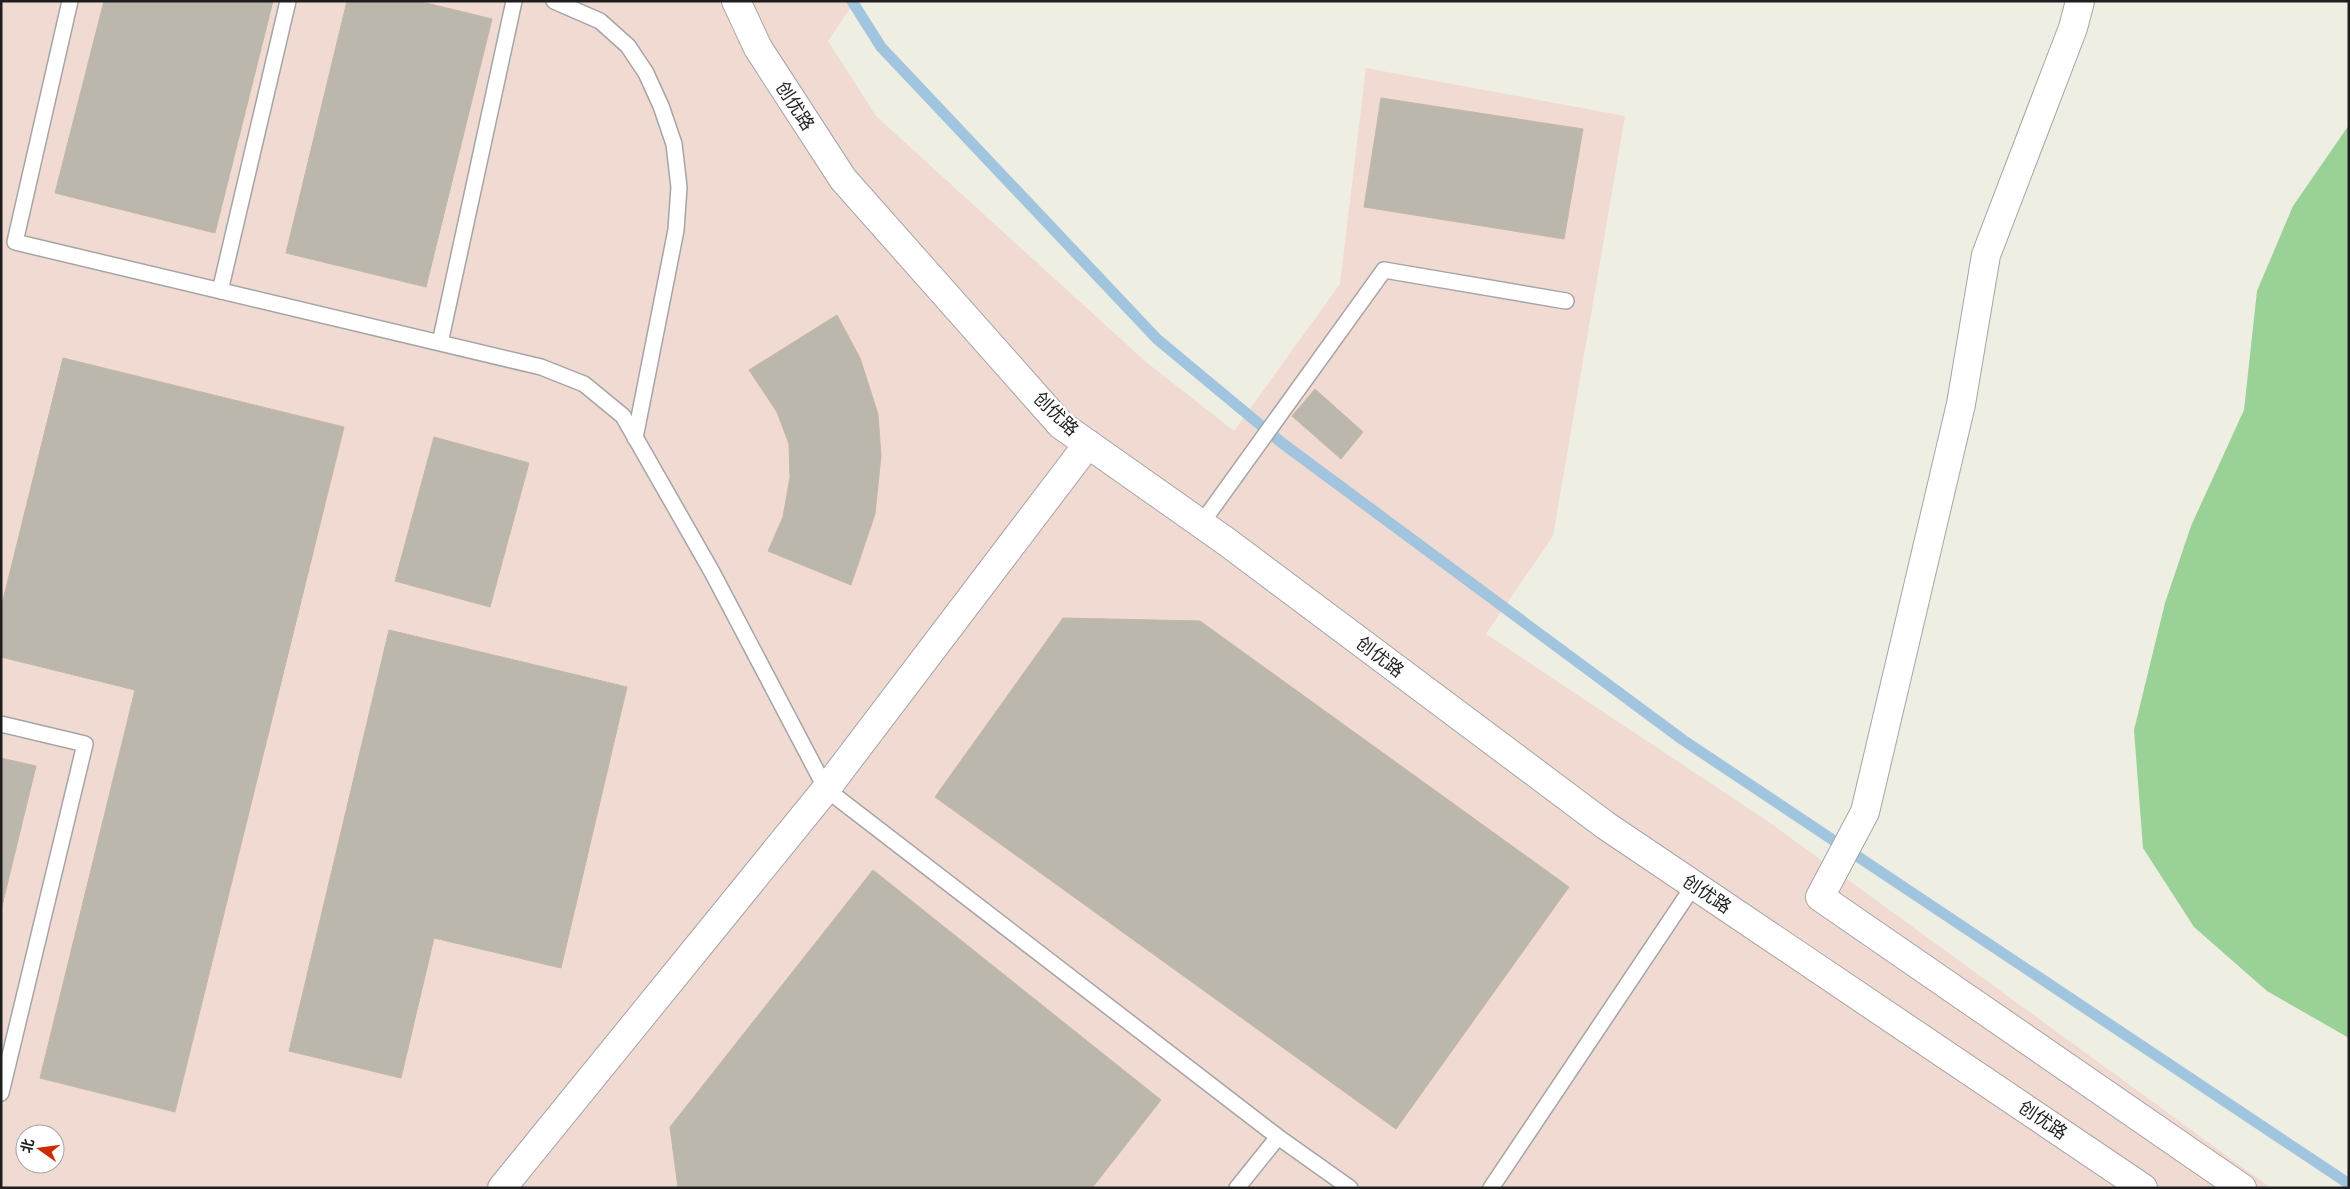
<svg xmlns="http://www.w3.org/2000/svg" width="2350" height="1189" font-family="'Sofia Sans Condensed','Noto Sans SC',sans-serif">
	<style>
		.commercial { fill: #f1dad2; fill-rule: evenodd }
		.forest { fill: #9ad196 }
		.lines { fill: none; stroke-linecap: round; stroke-linejoin: round }
		.stream { stroke: #a1c4df; stroke-width: 11 }
		.building { fill: #bcb7ac; stroke: #c2b8a5 }
		.service-casing { stroke: #a5a5a5; stroke-width: 18 }
		.minor-casing { stroke: #a5a5a5; stroke-width: 30 }
		.tertiary-casing { stroke: #a5a5a5; stroke-width: 30 }
		.service { stroke: #fff; stroke-width: 15 }
		.minor { stroke: #fff; stroke-width: 28 }
		.tertiary { stroke: #fff; stroke-width: 28 }
		.labels { text-anchor: middle; stroke-width: 5; stroke-linejoin: round; paint-order: stroke }
		.street-label { font-size: 18px; fill: #1e1e1e; stroke: #fff }
	</style>
	<rect width="100%" height="100%" fill="#efeee3"/>
	<path class="commercial" d="M1,1H855L828,41L876,116L1146,362L1234,431L1340,284L1366,68L1625,116L1553,536L1486,634L1773,825L2271,1188H1ZM25,1134H55V1164H25Z"/>
	<path class="forest" d="M2349,125V1038L2267,991L2194,927L2143,848L2134,730L2165,603L2191,526L2244,410L2257,291L2293,206Z"/>
	<g class="lines">
		<path class="stream" d="M852,1L881,47L1157,339L1282,443L1683,740L2349,1184"/>
	</g>
	<path class="building" d="M104,1H273L215,233L55,193Z
		M347,1H418L492,19L426,287L286,253Z
		M1381,98L1583,129L1564,239L1364,207Z
		M837,315L860,358L878,414L881,456L875,514L851,585L768,551L783,517L790,477L789,444L777,412L749,370Z
		M63,358L344,427L175,1112L40,1078L135,690L1,657V608Z
		M1315,389L1363,432L1341,459L1292,416Z
		M434,437L529,463L490,607L395,581Z
		M1063,618L1200,621L1569,887L1396,1129L935,797Z
		M389,630L627,687L561,968L434,938L401,1078L289,1051Z
		M1,758L36,766L1,910Z
		M873,870L1161,1100L1092,1188H678L670,1127Z"/>
	<g class="lines">
		<defs>
			<path id="service" d="M70,1L15,242L541,367L584,384L623,416L712,572L826,789L1278,1137L1237,1188
				M554,1L600,21L628,46L646,73L661,106L674,144L679,187L676,230L635,438
				M220,291L288,1
				M440,343L514,1
				M1201,524L1384,270L1566,301
				M1,724L85,744L1,1093
				M1278,1137L1350,1188
				M1491,1188L1694,885"/>
			<path id="minor" d="M2080,1L2073,28L1986,255L1961,404L1865,812L1820,897L2242,1188
				M502,1188L826,789L1088,444"/>
			<path id="tertiary" d="M736,1L758,48L843,179L1061,425L1227,542L1605,825L2143,1188"/>
		</defs>
		<use href="#service" class="service-casing"/>
		<use href="#minor" class="minor-casing"/>
		<use href="#tertiary" class="tertiary-casing"/>
		<use href="#service" class="service"/>
		<use href="#minor" class="minor"/>
		<use href="#tertiary" class="tertiary"/>
	</g>
	<g class="labels">
		<g class="street-label">
			<text transform="translate(795 106) rotate(57)" y="6">创优路</text>
			<text transform="translate(1056 414) rotate(44)" y="6">创优路</text>
			<text transform="translate(1380 657) rotate(37)" y="6">创优路</text>
			<text transform="translate(1707 894) rotate(34)" y="6">创优路</text>
			<text transform="translate(2043 1120) rotate(34)" y="6">创优路</text>
		</g>
	</g>
	<rect width="2350" height="1189" fill="none" stroke="#1e1e1e" stroke-width="5"/>
	<g transform="translate(40 1149) rotate(284)"><circle r="24" fill="#ffffff" stroke="#a5a5a5"/>
	<path d="M0-4L9 19L0 12L-9 19Z" fill="#cc2c00"/>
	<text y="-8" font-size="14" font-weight="bold" text-anchor="middle" fill="#1e1e1e">北</text>
	</g>
</svg>
